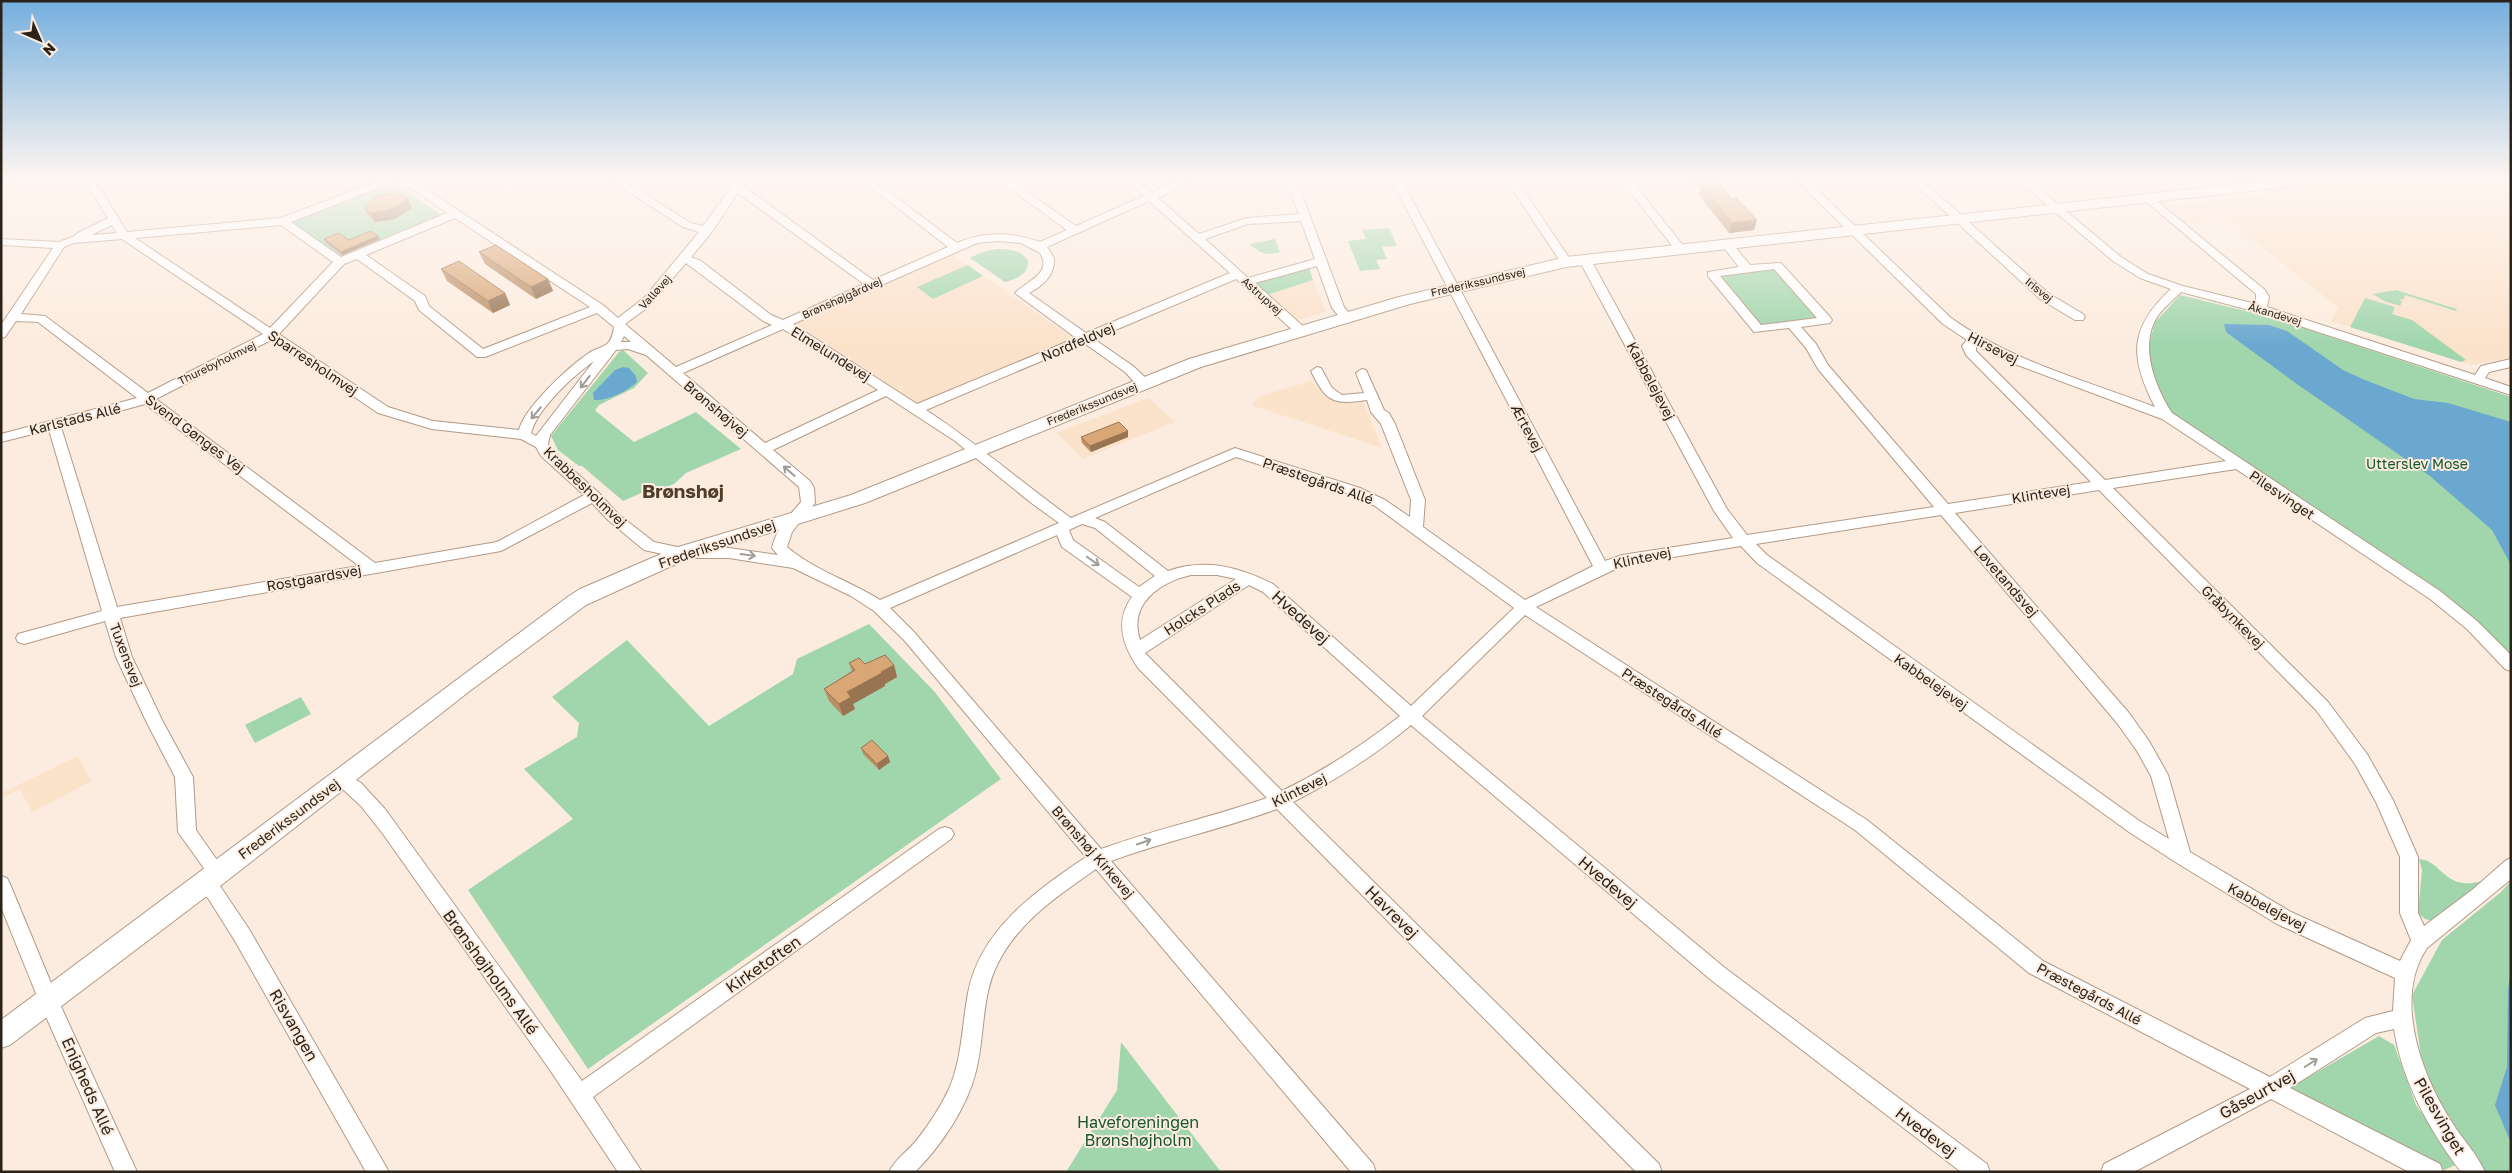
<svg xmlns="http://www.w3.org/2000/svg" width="2512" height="1173" font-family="'Golos Text',sans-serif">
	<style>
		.built { fill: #fbe2cb }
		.green { fill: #a1d6ad }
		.water { fill: #6aa8d0 }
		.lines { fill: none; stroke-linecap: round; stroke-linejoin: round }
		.minor-casing { stroke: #b29a85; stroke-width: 2 }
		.major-casing { stroke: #b29a85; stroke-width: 2 }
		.minor { fill: #fff; fill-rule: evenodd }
		.major { fill: #fff; fill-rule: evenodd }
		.wall { fill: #bb8f65 }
		.shaded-wall { fill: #987453 }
		.building { fill: #d9a676; stroke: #987453 }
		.oneway { stroke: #a09c98 }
		.labels { text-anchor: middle; stroke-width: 4; stroke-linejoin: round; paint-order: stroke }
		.far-street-label { font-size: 11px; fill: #2b221a; stroke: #fcecdf }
		.street-label { font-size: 14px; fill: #2b221a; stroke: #fcecdf }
		.park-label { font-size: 14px; fill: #15562d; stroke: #fcecdf }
		.near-street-label { font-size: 16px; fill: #2b221a; stroke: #fcecdf }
		.near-park-label { font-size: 16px; fill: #15562d; stroke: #fcecdf }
		.district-label { font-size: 19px; font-weight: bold; fill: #503c29; stroke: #fcecdf }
	</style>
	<rect width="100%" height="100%" fill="#fcecdf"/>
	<path class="built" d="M2371,181H2511V358L2471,365L2331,321L2338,307L2226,219L2185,224L2165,207Z
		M951,253L1073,338L918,403L795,323Z
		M1313,280L1326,312L1297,320L1267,295Z
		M1311,381L1326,397L1338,402L1363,400L1382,448L1251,405L1261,396Z
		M1148,398L1175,422L1083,459L1056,433Z
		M77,756L92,781L32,812L20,789L4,797L2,793Z"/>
	<path class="green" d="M392,181L444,217L342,258L291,221Z
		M1389,228L1397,246L1382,247L1387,259L1376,260L1380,269L1360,271L1348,241L1366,239L1362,230Z
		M1275,239L1280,252C1265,256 1261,254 1250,244Z
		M996,249C1009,249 1022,250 1028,261C1029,274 1016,279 1005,282L970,258L982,252Z
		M968,265L983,276L933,299L917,287Z
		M1309,267L1313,280L1267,295L1254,282Z
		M1778,269L1821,319L1761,326L1716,276Z
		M2396,290L2457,309L2456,311L2405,295L2403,300L2399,299L2402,302L2400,306L2384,301L2373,294Z
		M2180,295L2270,317L2511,397V655L2475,621L2178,420L2159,396L2148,348L2155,322Z
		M2365,298L2395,307L2392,314L2412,320L2466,360L2461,362L2350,327Z
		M623,350L648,373L634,388L599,405L595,410L597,412L634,442L696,412L741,449L686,473L674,484L663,488L648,490L623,501L582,466H579L558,450L551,436L619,352Z
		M869,624L934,691L1001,779L588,1069L468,890L573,819L524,769L577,737L579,723L552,697L627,640L709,726L793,674L797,659Z
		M301,697L311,714L255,743L245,725Z
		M2419,859C2442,860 2444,892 2482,881L2433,921L2425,919L2418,913L2422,870Z
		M2511,881V1172H2485L2463,1144L2424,1076L2412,995L2442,940L2501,892Z
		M2379,1036L2394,1045L2416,1105L2458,1164L2444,1170L2288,1089Z
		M1121,1042L1221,1172H1066L1117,1090Z"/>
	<path class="water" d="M2224,324L2269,325L2287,331L2343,370L2365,380L2414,399L2448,403L2511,422V565L2492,530L2430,476L2294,382L2226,332Z
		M623,367L629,368L636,376L637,382C626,392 608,401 594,400L593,393L615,370Z
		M2511,969V1143L2495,1105L2507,1067L2508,989Z"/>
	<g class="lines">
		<defs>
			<path id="minor" d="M1,181H14L1,186Z
				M85,181H95L127,232L281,218L378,181H392L391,183L291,222L341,257L447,213L401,181H413L603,305L618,318L645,297L699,232L683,227L612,181H624L691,223L703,226L736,181H746L743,186L873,280L948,247L863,181H874L957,243C984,231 1012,232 1040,242L1067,230L1000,181H1011L1076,226L1144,196L1128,181H1139L1152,192L1178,181H1191L1158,198L1199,234L1247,218L1299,214L1291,193L1282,181H1292L1301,192L1344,307L1353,318L1351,321H1343L1332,308L1317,266L1255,283L1305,328L1307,331L1301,335L1297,334L1236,279L1094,339L1133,366L1148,380L1149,383L1148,386H1138L1125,372L1084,343L926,410C977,443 1022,483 1071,518L1235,448L1360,488L1385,500L1410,517L1411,500L1381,424L1371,412L1367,400C1333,405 1326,402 1311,371L1317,367L1321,368L1332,388L1342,395L1364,393L1356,373L1362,369L1366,370L1384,410L1389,413L1395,424L1425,500L1423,527L1525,600L1593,566L1392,181H1402L1605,561L1622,555L1733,538L1714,511L1579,260L1581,258H1589L1591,260L1727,509L1747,535L1934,507L1818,369L1806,348L1789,328L1754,332L1708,276V272L1739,267L1721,244L1723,242H1731L1750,265L1781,263L1830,317L1832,320L1830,323L1801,327L1816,344L1828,365L1948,504L2091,482L1966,355L1962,346L1967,340L1943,324L1797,181H1808L1951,318C2012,361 2086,381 2155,407C2129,357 2129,328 2171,289L2140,278L2113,261L2019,181H2030L2121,257L2148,274L2183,286L2256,304V294L2143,199L2144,197H2152L2265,290L2269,297L2267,307L2475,375L2481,366L2511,359V367L2489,372L2485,378L2511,387V395L2257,312L2181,292C2173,300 2163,308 2157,317C2139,346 2155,387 2172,413L2440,591L2477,621L2511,655V671L2505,669L2467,629L2430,599L2236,469L2113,488L2328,702L2367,754L2393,800L2418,857V913L2424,926L2472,890L2505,861L2511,858L2510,880L2427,948C2392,1000 2423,1078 2453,1124C2463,1140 2477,1154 2485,1172H2461C2429,1129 2402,1082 2394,1029L2376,1033L2290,1088L2440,1164L2443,1172H2409L2271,1099L2134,1172H2101L2104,1164L2250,1089L2029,973L1855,830L1525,615L1422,716L1725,968L1987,1164L1990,1172H1961L1711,980L1411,725C1374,756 1336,780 1293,802L1659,1164L1662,1172H1636L1277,809C1223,829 1166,841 1111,861L1373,1164L1376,1172H1351L1096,869C1059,895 1019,921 998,963C981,996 985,1036 976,1071C967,1108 941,1146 915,1172H889C895,1159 907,1152 916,1141C928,1126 941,1106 949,1089C962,1059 962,1025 968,993C980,929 1036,891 1086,857L904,640L874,611L851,596L793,568L729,558H682L644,550L608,520L592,503L501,551L120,618L132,657L162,720L193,777L196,830L226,873L223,878L217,881L211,878L178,832L175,777L146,721L116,657L105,621L24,644L18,642L16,638L18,634L102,611L49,430L1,442V434L137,398L38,322L16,321L5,337L1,338V325L53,248L1,245V239L59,242L75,236L76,234L108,218ZM738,193L864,284L783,320L771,315L701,261L691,257L711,233ZM1149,201L1230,273L1086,333L1029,293C1043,286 1055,275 1054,258L1047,247ZM455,218L590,307L483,349L429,306L425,296L366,255ZM1301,221L1315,259L1248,278L1205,239L1248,224ZM112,225L117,233L91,235ZM281,225L333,262L270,328L135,238ZM122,239L263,334L148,393L45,316L21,314L64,247L74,243ZM999,241L1021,243L1040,253C1053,274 1026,281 1015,293L1076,338L917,404L793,324L977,243ZM357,259L415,301L419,310L477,357H485L597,313L614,327C613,333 612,340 607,344C602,348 594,349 589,353C569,366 524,408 519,430L433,421L388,407L279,334L344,264ZM686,263L763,321L772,325L676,367L625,324L647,308ZM1774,269L1817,318L1761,325L1720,276ZM783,329L878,390L765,443L683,373ZM624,336L631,342H621ZM271,340L378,413L432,429L521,439L536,447L541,456L584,495L497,542L375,563L156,399ZM1976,345L2012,363L2162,419L2226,461L2105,480L1976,351ZM628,349L646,355L799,487L801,502C789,516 776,529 772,548L778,555L729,548H682L654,542L618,514L599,493L551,450L548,444L550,435L616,350ZM594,361L536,436L531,433C537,409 574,375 594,361ZM886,396L955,441L1030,502L1059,523L880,600C850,581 814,570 787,547L792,532L815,503L814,488L810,481L773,450ZM145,404L359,566L117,607L61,427ZM1236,457L1350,494L1375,506L1514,608L1411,706L1273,584C1239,567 1205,558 1168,571L1105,522L1095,518ZM2099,490L2316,710L2355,764L2376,802L2400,857V913L2411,940L2400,961L2291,912L2190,852L2168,775L2149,741L2129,713L1955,513ZM1941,515L2117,723L2137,751L2151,776L2169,839L2141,822L1767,555L1756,544ZM1082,524L1095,528L1155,576L1139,587L1073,540L1069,530ZM1057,535L1062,547L1132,597C1114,621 1123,646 1138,668L1267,798C1212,817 1156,829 1101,849L914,632L890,608ZM1741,546L1757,563L2129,832L2177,863L2277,924L2395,978L2393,1011L2365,1018L2270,1077L2043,961L1867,820L1536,607L1624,565ZM1191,575H1217L1236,579L1140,640C1128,604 1160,582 1191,575ZM1249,585L1263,592L1400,716C1363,745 1325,770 1282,791L1145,653Z
				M1507,181H1517L1572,262L1570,264H1562Z
				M1622,181H1632L1685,248V252H1677Z
				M1912,181H1923L2048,293L2083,314L2085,317L2083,320H2075L2040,299Z
				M342,771L361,783L385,809L582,1081L939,829L945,827L951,829L954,834L951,839L593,1097L642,1172H618L550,1070L383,834L361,806L336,783L333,778L336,773Z
				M1,876L7,878L10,884L58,1000L137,1172H115L39,1001L1,907Z
				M203,876L220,886L249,929L389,1172H366L235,941L208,898L197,890L194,884L197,878Z"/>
			<path id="major" d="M2269,181H2311L2304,185L1566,267L1410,304L1201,367L865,503L689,558L586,605L471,690L224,883L10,1045L1,1048V1020L569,596L580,589L675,548L851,495L1189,359L1399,297L1566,257Z"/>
		</defs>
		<use href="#minor" class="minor-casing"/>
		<use href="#major" class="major-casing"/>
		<use href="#minor" class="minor"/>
		<use href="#major" class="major"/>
	</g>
	<path class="wall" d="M1693,181H1717V183L1754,230L1729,233L1699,195L1700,189Z
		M364,208H412L395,219L375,222L369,216Z
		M324,239L349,240L380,239L342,255L325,242Z
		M479,252L548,279L553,291L536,299L485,264Z
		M441,269L505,293L510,305L493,313L447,281Z
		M1128,431V437L1091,452L1082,443L1081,437Z
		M849,663L894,665L897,677L885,684V686L853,704L855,709L843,716L829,701L824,689L852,671Z
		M861,748L888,756L890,762L879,770L863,754Z"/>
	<path class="shaded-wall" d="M408,199L412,208L395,219L375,222L371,213Z
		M1757,220L1754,230L1729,233L1732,223Z
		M378,236L380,239L342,255L341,252Z
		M548,279L553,291L536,299L531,287Z
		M505,293L510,305L493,313L488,301Z
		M1128,431V437L1091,452L1090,446Z
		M894,665L897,677L885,684V686L853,704L855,709L843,716L839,704L847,692Z
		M888,756L890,762L879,770L877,764Z"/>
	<path class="building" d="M1702,181H1717L1703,182Z
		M1718,183L1732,199L1736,198L1757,220L1732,223L1701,185Z
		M393,193L402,195L408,199L390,210L371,213L364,208L375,197Z
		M371,231L378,236L341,252L324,239L339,233L349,240Z
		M496,245L548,279L531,287L479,252Z
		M459,261L505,293L488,301L441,269Z
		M1119,422L1128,431L1090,446L1081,437Z
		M885,655L894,665L881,672L882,673L847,692L851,697L839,704L824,689L855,670L849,663L859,658L865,664Z
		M872,740L888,756L877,764L861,748Z"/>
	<defs><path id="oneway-shaft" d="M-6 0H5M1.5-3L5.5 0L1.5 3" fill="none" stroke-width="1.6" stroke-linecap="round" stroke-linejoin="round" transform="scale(1.25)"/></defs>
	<g class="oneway">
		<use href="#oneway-shaft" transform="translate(585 382) rotate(128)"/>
		<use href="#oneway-shaft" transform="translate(536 413) rotate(130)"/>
		<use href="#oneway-shaft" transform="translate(789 471) rotate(-139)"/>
		<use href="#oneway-shaft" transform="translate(748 555) rotate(8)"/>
		<use href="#oneway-shaft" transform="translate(1093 561) rotate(35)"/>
		<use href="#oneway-shaft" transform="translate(1144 842) rotate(-19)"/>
		<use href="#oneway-shaft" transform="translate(2311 1063) rotate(-32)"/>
	</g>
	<linearGradient id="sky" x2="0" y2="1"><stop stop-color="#75afde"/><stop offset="0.52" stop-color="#fef6f1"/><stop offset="1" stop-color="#fef6f1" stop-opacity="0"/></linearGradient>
	<rect width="2512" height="345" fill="url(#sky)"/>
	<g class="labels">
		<g class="far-street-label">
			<text transform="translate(1478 282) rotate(-13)" y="4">Frederikssundsvej</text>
			<text transform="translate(2039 290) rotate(39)" y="4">Irisvej</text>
			<text transform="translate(655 292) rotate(-48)" y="4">Valløvej</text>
			<text transform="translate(1262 296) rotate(42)" y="4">Astrupvej</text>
			<text transform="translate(842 298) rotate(-24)" y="4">Brønshøjgårdvej</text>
			<text transform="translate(2275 314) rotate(17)" y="4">Åkandevej</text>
			<text transform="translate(217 363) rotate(-26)" y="4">Thurebyholmvej</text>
			<text transform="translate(1092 404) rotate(-22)" y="4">Frederikssundsvej</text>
		</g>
		<g class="street-label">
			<text transform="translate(1078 342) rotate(-23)" y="5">Nordfeldvej</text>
			<text transform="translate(1993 348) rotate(27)" y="5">Hirsevej</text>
			<text transform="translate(831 354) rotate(32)" y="5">Elmelundevej</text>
			<text transform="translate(313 363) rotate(34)" y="5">Sparresholmvej</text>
			<text transform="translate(1651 381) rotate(62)" y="5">Kabbelejevej</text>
			<text transform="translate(716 409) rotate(40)" y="5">Brønshøjvej</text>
			<text transform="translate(75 419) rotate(-14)" y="5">Karlstads Allé</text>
			<text transform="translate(1527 428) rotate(62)" y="5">Ærtevej</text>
			<text transform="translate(195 434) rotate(37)" y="5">Svend Gønges Vej</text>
			<text transform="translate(1318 481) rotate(19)" y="5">Præstegårds Allé</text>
			<text transform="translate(585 487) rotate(44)" y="5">Krabbesholmvej</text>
			<text transform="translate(2041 494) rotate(-9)" y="5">Klintevej</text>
			<text transform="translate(2282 495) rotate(34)" y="5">Pilesvinget</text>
			<text transform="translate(717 544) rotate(-19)" y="5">Frederikssundsvej</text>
			<text transform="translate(1642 558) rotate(-12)" y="5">Klintevej</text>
			<text transform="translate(314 578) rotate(-10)" y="5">Rostgaardsvej</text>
			<text transform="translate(2006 581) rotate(49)" y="5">Løvetandsvej</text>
			<text transform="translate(1202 608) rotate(-33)" y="5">Holcks Plads</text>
			<text transform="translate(2233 617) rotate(45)" y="5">Gråbynkevej</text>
			<text transform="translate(126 655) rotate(69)" y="5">Tuxensvej</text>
			<text transform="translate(1931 682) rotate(35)" y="5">Kabbelejevej</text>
			<text transform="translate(1672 703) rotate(33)" y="5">Præstegårds Allé</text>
			<text transform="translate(1299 790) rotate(-26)" y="5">Klintevej</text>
			<text transform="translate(289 819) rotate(-37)" y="5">Frederikssundsvej</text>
			<text transform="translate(1093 852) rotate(49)" y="5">Brønshøj Kirkevej</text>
			<text transform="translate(2267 907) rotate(28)" y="5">Kabbelejevej</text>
			<text transform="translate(2089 994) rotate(28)" y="5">Præstegårds Allé</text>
		</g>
		<g class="park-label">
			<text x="2417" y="469">Utterslev Mose</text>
		</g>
		<g class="near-street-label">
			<text transform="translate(1301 617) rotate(42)" y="6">Hvedevej</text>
			<text transform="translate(1608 882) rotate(40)" y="6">Hvedevej</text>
			<text transform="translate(1392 912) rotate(45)" y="6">Havrevej</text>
			<text transform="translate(763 964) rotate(-35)" y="6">Kirketoften</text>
			<text transform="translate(491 972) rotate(54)" y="6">Brønshøjholms Allé</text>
			<text transform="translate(294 1025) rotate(60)" y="6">Risvangen</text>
			<text transform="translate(88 1086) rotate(66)" y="6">Enigheds Allé</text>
			<text transform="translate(2257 1094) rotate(-29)" y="6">Gåseurtvej</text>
			<text transform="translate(2440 1116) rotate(60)" y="6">Pilesvinget</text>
			<text transform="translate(1926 1132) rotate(37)" y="6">Hvedevej</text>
		</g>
		<g class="near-park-label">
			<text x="1138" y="1128">Haveforeningen<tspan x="1138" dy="18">Brønshøjholm</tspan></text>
		</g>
		<g class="district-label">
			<text x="683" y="498">Brønshøj</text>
		</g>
	</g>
	<rect width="2512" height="1173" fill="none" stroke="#2b221a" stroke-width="5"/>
	<g transform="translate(40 40) rotate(135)" stroke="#fcecdf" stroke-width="4" paint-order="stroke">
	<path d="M0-4L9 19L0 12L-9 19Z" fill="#2b221a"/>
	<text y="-8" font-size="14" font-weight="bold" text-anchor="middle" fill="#2b221a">N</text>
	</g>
</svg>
